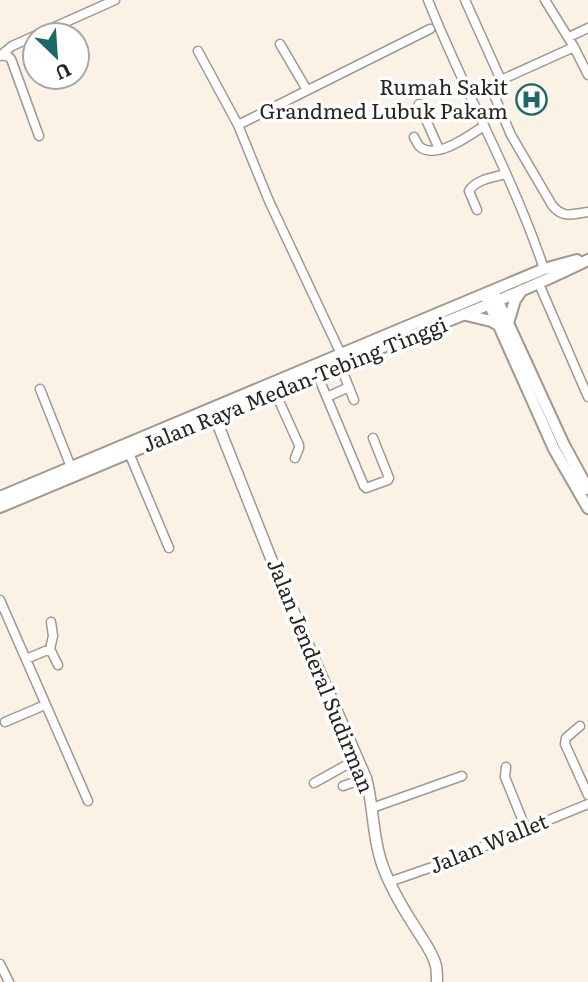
<svg xmlns="http://www.w3.org/2000/svg" width="588" height="982" font-family="Literata,serif">
	<style>
		.lines { fill: none; stroke-linecap: round; stroke-linejoin: round }
		.minor-casing { stroke: #a1988e; stroke-width: 11 }
		.major-casing { stroke: #a1988e; stroke-width: 13 }
		.highway-casing { stroke: #a1988e; stroke-width: 14 }
		.minor { stroke: #fff; stroke-width: 8 }
		.major { stroke: #fff; stroke-width: 10 }
		.highway { stroke: #fff; stroke-width: 10 }
		.labels { text-anchor: middle; stroke-width: 7; stroke-linejoin: round; paint-order: stroke }
		.poi-label { font-size: 21px; fill: #282520; stroke: #fff; text-anchor: end }
		.street-label { font-size: 21px; fill: #282520; stroke: #fff }
	</style>
	<rect width="100%" height="100%" fill="#fbf2e6"/>
	<g class="lines">
		<defs>
			<path id="minor" d="M428,0C464,91 513,176 544,269
				M465,0L501,80L494,90V95L511,135L552,205C563,219 572,214 588,212
				M545,0L574,47L588,75
				M569,37L588,28
				M280,44L307,90
				M198,51L238,125L269,201L341,354
				M1,55L9,57L11,59L39,136
				M0,56L12,46L115,0
				M501,80L574,47
				M419,104L439,149
				M238,125L430,29
				M414,137C415,139 418,145 420,147C437,160 470,135 484,126
				M477,210L469,191C475,180 493,177 506,174
				M539,284L588,397
				M340,365L354,400
				M317,374L364,486L366,488L388,480L389,478L373,438
				M40,389L71,467
				M275,392L299,445V448L295,458
				M327,397L349,387
				M129,453L169,548
				M0,600L88,801
				M50,649L58,665
				M26,659L50,649L53,636L51,622
				M5,722L45,705
				M580,726L566,738L565,744L588,795
				M506,767L505,777L526,829
				M314,783L357,759
				M343,786L366,778
				M372,808L462,776
				M389,882L441,864L588,804
				M0,964L9,982"/>
			<path id="major" d="M213,412L276,571L366,778C374,807 372,836 382,864C390,887 402,907 415,927C422,939 433,952 436,966C437,971 437,977 437,982"/>
			<path id="highway" d="M496,297L564,445L588,489
				M487,299L554,449L588,508
				M466,315L491,321L500,326
				M508,323L515,300L522,290
				M0,497L544,269L577,260
				M0,507C123,456 245,404 368,353C442,323 517,295 588,260"/>
		</defs>
		<use href="#minor" class="minor-casing"/>
		<use href="#major" class="major-casing"/>
		<use href="#highway" class="highway-casing"/>
		<use href="#minor" class="minor"/>
		<use href="#major" class="major"/>
		<use href="#highway" class="highway"/>
	</g>
	<defs>
		<symbol id="hospital-ring" viewBox="-11 -11 22 22"><circle r="9.5" fill="#fff" stroke="#1b6867" stroke-width="1.5"/><path d="M-5-5h3v3.5h4V-5h3V5h-3V1.5h-4V5h-3Z" fill="#1b6867"/></symbol>
	</defs>
	<g fill-rule="evenodd">
		<use href="#hospital-ring" x="514" y="82" width="35" height="35"/>
	</g>
	<g class="labels">
		<g class="poi-label">
			<text x="508" y="95">Rumah Sakit<tspan x="508" dy="24">Grandmed Lubuk Pakam</tspan></text>
		</g>
		<g class="street-label">
			<text transform="translate(295 385) rotate(-22)" y="7">Jalan Raya Medan-Tebing Tinggi</text>
			<text transform="translate(320 676) rotate(68)" y="7">Jalan Jenderal Sudirman</text>
			<text transform="translate(489 844) rotate(-22)" y="7">Jalan Wallet</text>
		</g>
	</g>
	<g transform="translate(56 56) rotate(155)"><circle r="33" fill="#ffffff" stroke="#a9a8a6" stroke-width="2"/>
	<path d="M0-5L12 26L0 18L-12 26Z" fill="#1b6867"/>
	<text y="-10" font-size="19" font-weight="bold" text-anchor="middle" fill="#282520">U</text>
	</g>
</svg>
